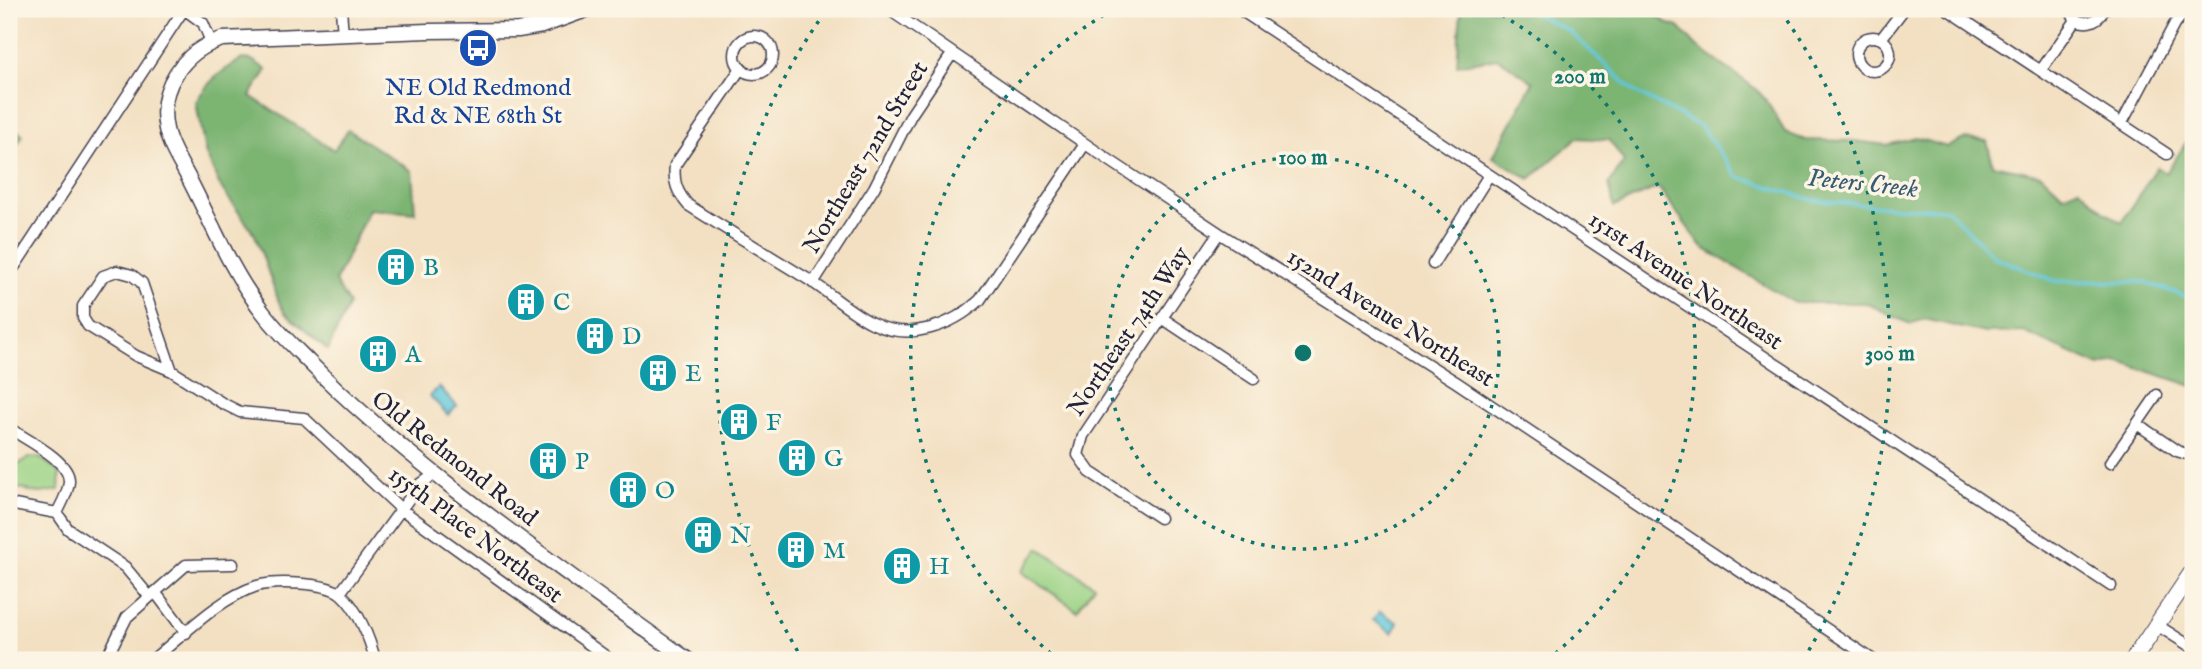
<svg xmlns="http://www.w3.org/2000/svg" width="2202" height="669" font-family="'IM FELL English',serif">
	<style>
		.green { fill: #9ad284; stroke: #5e7a60; stroke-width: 2 }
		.forest { fill: #7bb472; stroke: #4e6b56; stroke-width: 2 }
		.water { fill: #5fc7db; stroke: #40748b; stroke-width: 2 }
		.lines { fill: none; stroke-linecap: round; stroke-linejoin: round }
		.stream { stroke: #5fc7db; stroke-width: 3.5 }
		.minor-casing { stroke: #413e4f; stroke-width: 13 }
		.secondary-casing { stroke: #413e4f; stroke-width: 17 }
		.primary-casing { stroke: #413e4f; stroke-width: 18 }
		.minor { stroke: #fff; stroke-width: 10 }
		.secondary { stroke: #fff; stroke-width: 14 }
		.primary { stroke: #fff; stroke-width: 16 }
		.ring { fill: none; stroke: #0f766e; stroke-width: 3.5; stroke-dasharray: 3.5 7 }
		.labels { text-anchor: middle; stroke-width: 7; stroke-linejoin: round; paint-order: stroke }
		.transit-label { font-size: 24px; fill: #164399; stroke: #fcf5e5 }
		.street-label { font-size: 24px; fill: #22223b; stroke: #fcf5e5 }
		.culture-label { font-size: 24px; fill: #0d838f; stroke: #fcf5e5; text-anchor: start }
		.water-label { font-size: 26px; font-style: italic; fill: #375c73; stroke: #fcf5e5 }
		.centre { fill: #0f766e; stroke: #fcf5e5; stroke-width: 3.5 }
		.ring-label { font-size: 21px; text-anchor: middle; font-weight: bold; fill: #0f766e; stroke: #fcf5e5; stroke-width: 7; stroke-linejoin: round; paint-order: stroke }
	</style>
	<rect width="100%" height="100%" fill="#fcf5e5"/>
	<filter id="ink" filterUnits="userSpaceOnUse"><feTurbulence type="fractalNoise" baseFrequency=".0143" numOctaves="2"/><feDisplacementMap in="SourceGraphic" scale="14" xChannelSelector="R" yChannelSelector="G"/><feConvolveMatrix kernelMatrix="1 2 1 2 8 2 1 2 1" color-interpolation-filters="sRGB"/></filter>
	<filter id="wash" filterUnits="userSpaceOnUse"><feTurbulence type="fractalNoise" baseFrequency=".00686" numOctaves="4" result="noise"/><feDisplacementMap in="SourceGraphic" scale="28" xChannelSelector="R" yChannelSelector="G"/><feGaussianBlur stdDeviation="1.57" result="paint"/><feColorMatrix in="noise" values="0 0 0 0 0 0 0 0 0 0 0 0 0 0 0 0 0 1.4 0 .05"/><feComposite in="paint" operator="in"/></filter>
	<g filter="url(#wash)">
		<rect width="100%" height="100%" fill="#f3e0c2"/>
		<path class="green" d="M31,457L40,458L60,473L59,490L41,493L31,492L23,488L14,490L9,486L12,468Z
			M1039,548L1094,586L1077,610L1022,572Z"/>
		<path class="forest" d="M1461,9H1652L1654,13L1667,23L1679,27L1696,46L1756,89L1766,100L1785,132L1805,140L1854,141L1887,145L1916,138L1947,147L1964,139L1987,141L1993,165L2042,175L2063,195L2079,188L2105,212L2122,222L2157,167L2166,173L2193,132V386L2117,361L2100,366L2024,332L1985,333L1924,319L1910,324L1866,303H1795L1702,247L1658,187L1614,207L1609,184L1624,161L1609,140L1577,138L1530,179L1493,157L1533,82L1498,58L1457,65Z
			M242,59L252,60L267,70L250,96L334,150L348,130L412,171L415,213L369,209L335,282L349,304L328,350L284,312L279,302L255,235L220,186L205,152L196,102C208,81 221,71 242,59Z
			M9,125L23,135L9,157Z"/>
		<path class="water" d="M439,387L457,406L448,415L430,396Z
			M1380,611L1398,623L1392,633L1373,620Z"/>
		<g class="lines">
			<path class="stream" d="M1525,9L1569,31L1635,92L1700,126L1738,177L1813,200L1891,207L1947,209L1994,257L2055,281L2145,282L2193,299"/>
		</g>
	</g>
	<g filter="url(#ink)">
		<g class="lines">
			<defs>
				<path id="minor" d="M184,9L203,23L211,42
					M341,9L343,35
					M888,9L1106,158L1219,233L1456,382L1873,660
					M1239,9L2111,586
					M1947,9L2167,154
					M2069,9L2076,20C2088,25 2099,21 2104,9
					M735 55a19 19 0 1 1 38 0a19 19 0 1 1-38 0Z
					M1856 54a17 17 0 1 1 34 0a17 17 0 1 1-34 0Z
					M1881,39L1904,9
					M741,68L675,165C673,182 677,192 688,205C727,230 767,254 806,278C829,292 848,311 872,323C909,342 952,326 980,300L1085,144
					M2041,70L2076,20
					M2122,123L2174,25L2182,15L2192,9
					M1433,264L1489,175
					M9,275L184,9
					M813,283L874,188L911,115L952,54
					M1162,318L1254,379
					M172,371L142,283L132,275L117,271L103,276L83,306V318L88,326L136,356L172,371L222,403L240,412L304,418L401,509L611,660
					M2137,424L2157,395
					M9,428C25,439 71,461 69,482C68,493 62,503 57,513
					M2110,463L2137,424L2177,451L2193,456
					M9,504L57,513L68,529L125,567L149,596
					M1160,518L1090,472L1078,455L1083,436L1219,233
					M155,592L186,633
					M340,593L419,485L435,474
					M2157,625L2193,648
					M107,657L127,617L186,565L233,564
					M152,660C184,635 217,599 257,586C275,581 326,582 341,594C358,609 370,639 375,660"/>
				<path id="secondary" d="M589,9L542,26L518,30L428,31L222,39C184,51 157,88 166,129C169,145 180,162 188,177C210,219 230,269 259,307C273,327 292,345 309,362C354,408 402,448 453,488C530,547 609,604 688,660"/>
				<path id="primary" d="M2133,660L2193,571"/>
			</defs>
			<use href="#minor" class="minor-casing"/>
			<use href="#secondary" class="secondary-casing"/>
			<use href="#primary" class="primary-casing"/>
			<use href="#minor" class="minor"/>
			<use href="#secondary" class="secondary"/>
			<use href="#primary" class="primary"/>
		</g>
	</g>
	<g class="ring">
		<circle cx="1303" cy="353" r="196"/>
		<path d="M1059 660A392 392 0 0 1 1113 10M1493 10A392 392 0 0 1 1547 660"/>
		<path d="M803 660A587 587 0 0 1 825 12M1781 12A587 587 0 0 1 1803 660"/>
	</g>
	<defs>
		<symbol id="bus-disc" viewBox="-11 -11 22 22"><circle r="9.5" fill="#1a4fb4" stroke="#fcf5e5"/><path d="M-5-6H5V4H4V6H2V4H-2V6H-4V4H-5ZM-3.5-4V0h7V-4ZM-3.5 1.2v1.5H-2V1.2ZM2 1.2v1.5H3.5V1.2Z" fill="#fff"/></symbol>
		<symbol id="building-disc" viewBox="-11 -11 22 22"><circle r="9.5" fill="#0f9aa8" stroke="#fcf5e5"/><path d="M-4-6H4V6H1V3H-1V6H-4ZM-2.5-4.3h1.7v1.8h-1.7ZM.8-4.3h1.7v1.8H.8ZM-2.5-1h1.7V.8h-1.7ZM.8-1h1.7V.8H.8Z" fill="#fff"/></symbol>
	</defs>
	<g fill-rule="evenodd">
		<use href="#bus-disc" x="456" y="26" width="44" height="44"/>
		<use href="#building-disc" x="374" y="245" width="44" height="44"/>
		<use href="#building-disc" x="504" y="280" width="44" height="44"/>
		<use href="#building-disc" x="573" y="314" width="44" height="44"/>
		<use href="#building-disc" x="356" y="332" width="44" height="44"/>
		<use href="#building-disc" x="636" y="351" width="44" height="44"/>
		<use href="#building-disc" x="717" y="400" width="44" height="44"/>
		<use href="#building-disc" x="775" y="436" width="44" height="44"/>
		<use href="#building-disc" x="526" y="439" width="44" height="44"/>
		<use href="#building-disc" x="606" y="468" width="44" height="44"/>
		<use href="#building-disc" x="681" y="513" width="44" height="44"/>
		<use href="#building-disc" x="774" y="528" width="44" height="44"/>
		<use href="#building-disc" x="880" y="544" width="44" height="44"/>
	</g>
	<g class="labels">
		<g class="transit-label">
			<text x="478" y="95">NE Old Redmond<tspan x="478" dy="28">Rd &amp; NE 68th St</tspan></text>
		</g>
		<g class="street-label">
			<text transform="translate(865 157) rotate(-59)" y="8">Northeast 72nd Street</text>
			<text transform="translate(1686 280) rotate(34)" y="8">151st Avenue Northeast</text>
			<text transform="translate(1391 317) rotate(32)" y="8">152nd Avenue Northeast</text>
			<text transform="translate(1128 331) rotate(-56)" y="8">Northeast 74th Way</text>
			<text transform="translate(455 458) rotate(38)" y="8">Old Redmond Road</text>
			<text transform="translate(476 534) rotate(37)" y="8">155th Place Northeast</text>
		</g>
		<g class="culture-label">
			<text x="423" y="275">B</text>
			<text x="553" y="310">C</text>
			<text x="622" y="344">D</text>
			<text x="405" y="362">A</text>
			<text x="685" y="381">E</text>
			<text x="766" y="430">F</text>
			<text x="824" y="466">G</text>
			<text x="575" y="469">P</text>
			<text x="655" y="498">O</text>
			<text x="730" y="543">N</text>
			<text x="823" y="558">M</text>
			<text x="929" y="574">H</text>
		</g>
		<g class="water-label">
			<text transform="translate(1863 182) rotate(6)" y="9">Peters Creek</text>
		</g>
	</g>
	<circle cx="1303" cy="353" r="10" class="centre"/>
	<g class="ring-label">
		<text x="1580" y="83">200 m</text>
		<text x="1303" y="164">100 m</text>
		<text x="1890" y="360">300 m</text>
	</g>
	<rect width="2202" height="669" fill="none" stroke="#fcf5e5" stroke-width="35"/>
</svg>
